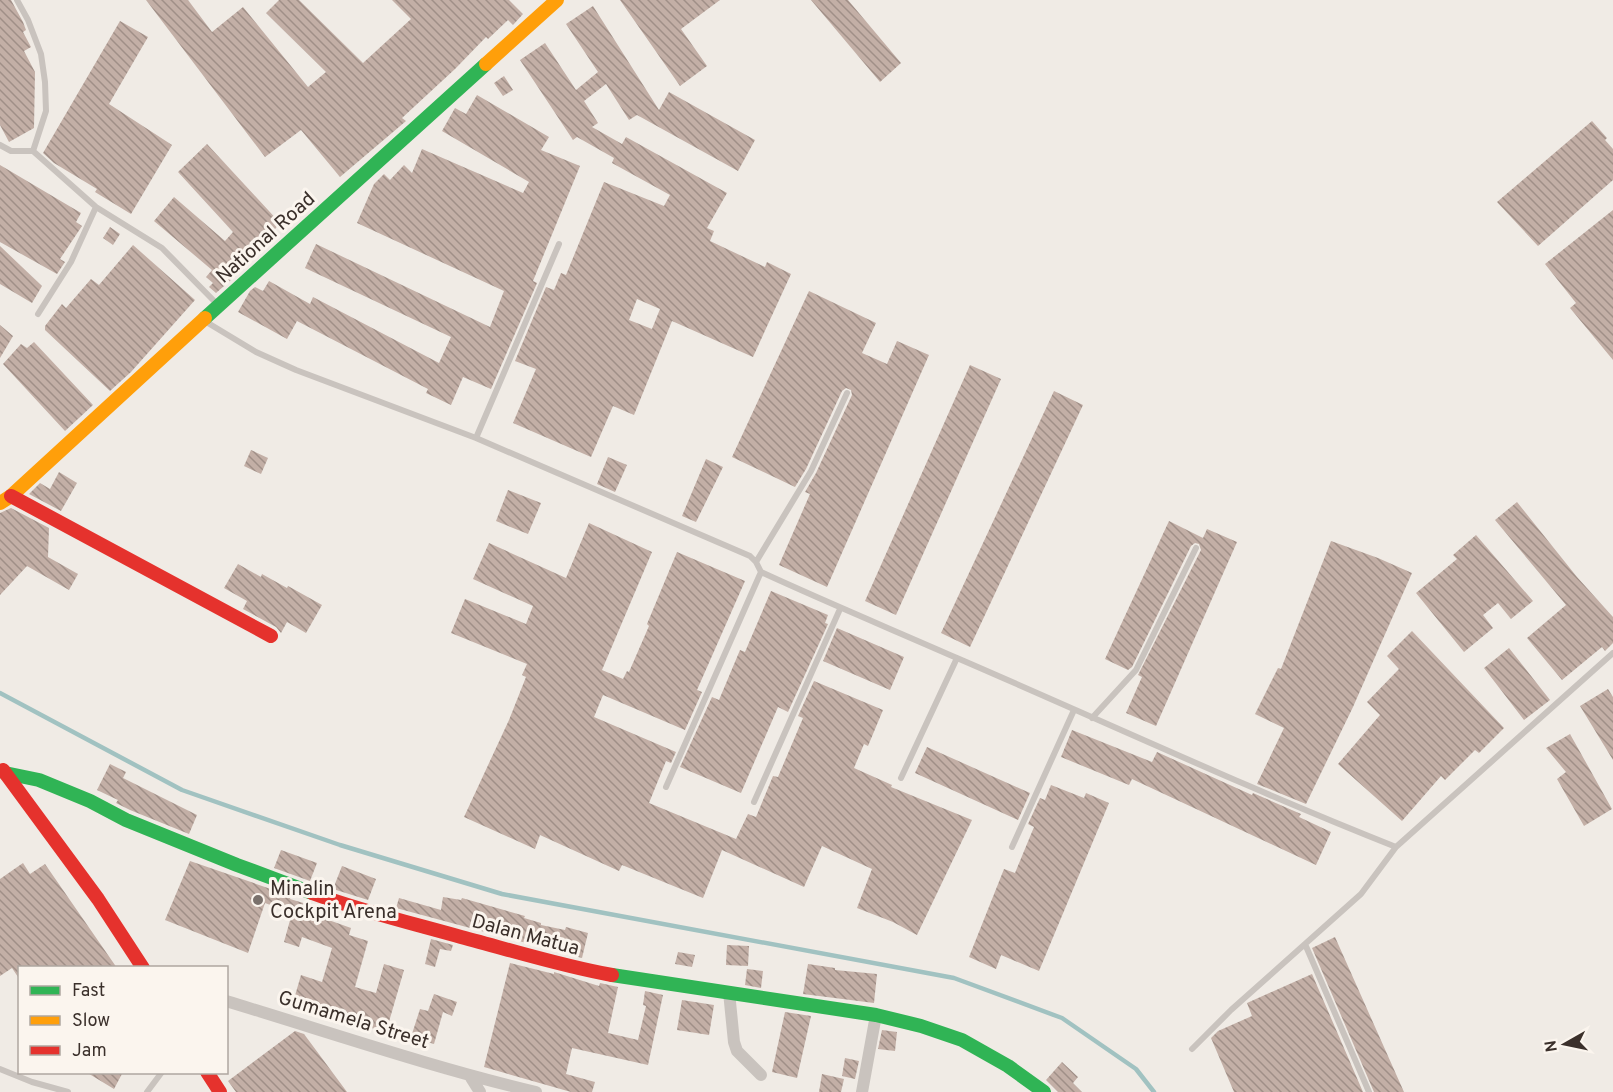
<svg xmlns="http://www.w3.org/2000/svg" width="1613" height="1092" font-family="Overpass,sans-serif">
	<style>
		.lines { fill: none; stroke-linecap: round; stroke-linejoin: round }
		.stream { stroke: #a1c2c1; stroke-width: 4.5 }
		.building { fill: url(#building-back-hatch); fill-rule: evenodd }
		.lane { stroke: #c9c3be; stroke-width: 6 }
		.street { stroke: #c9c3be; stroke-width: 12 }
		.fast { stroke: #30b455; stroke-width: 14 }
		.slow { stroke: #ff9f0a; stroke-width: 14 }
		.jam { stroke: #e5322d; stroke-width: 14 }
		.poi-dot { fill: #7a716c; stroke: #fbf5ee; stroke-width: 2 }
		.labels { text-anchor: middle; stroke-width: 6; stroke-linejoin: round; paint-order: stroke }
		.street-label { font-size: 20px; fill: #3b302b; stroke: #fbf5ee }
		.poi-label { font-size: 20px; fill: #3b302b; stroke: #fbf5ee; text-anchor: start }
	</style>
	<defs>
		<pattern id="building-back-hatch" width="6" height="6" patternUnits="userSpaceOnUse" patternTransform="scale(1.5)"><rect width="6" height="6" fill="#c3afa6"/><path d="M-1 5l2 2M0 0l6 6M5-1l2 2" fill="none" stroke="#a08f87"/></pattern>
	</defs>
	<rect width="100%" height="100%" fill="#f0ebe5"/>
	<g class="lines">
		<path class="stream" d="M0,693L182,790L340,845L502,894L954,978L1062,1018L1136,1069L1154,1092"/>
	</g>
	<path class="building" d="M0,0H11L23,22L26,30L23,32L31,47L24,51L35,72L34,128L9,142L0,125Z
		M146,0H188L212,32L243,7L308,87L326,72L266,13L279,0H299L363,63L411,19L392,0H509L523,14L513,25L508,20L488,39L486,37L455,69L402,118L406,121L340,177L301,130L265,157Z
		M620,0H720L681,29L707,66L680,86Z
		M811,0H848L901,63L880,82Z
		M593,6L659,110L669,92L755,140L738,171L637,115L629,120L606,84L584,101L598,123L592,127L622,144L626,137L727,193L707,228L714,231L710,241L765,267L767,262L791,274L753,357L672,321L634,415L613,406L591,457L513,423L536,369L515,361L546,287L554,290L561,273L566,275L604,182L664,206L670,195L612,163L614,158L577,137L573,140L520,60L545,43L576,90L598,72L566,24ZM637,299L660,309L652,329L629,320Z
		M120,21L148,37L109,104L172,145L131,214L95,192L97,189L54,163L43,153Z
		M504,76L513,90L503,96L494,83Z
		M477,95L549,137L541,150L580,166L533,281L537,283L491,389L463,377L451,405L426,393L428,389L297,321L287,339L238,312L250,291L255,287L263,291L269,281L310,304L313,297L439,363L451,337L305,268L316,244L490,327L504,291L357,223L374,184L384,174L390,180L404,165L412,173L422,149L523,193L529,182L442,131L455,108L466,114Z
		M1592,121L1607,138L1605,140L1613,149V180L1538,246L1497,202Z
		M207,144L280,223L239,273L216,293L209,287L213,283L206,277L212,270L154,221L174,197L225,241L233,232L178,172Z
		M0,165L81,213L76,222L82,226L60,259L65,262L57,274L0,242Z
		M1613,210V360L1570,308L1576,303L1545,264Z
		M110,227L120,234L113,245L103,238Z
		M133,245L195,300L131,372L110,391L45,330V326L62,304L66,308L91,279L99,285Z
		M0,246L42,286L32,303L0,284Z
		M809,291L876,323L862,353L887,364L897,341L929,355L827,587L779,565L810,494L805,492L816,473L852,395L851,390L846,388L842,391L806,469L795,487L732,457Z
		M0,325L13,336L0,358Z
		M34,342L93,405L65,431L3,364L21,344L27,348Z
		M970,365L1001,379L896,615L865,601Z
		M1054,391L1083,405L970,647L941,633Z
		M251,450L268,458L261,474L244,466Z
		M608,457L627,465L615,492L597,484Z
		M706,459L723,467L696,522L682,516Z
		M59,472L77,483L61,511L29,494L40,483L50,489Z
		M508,490L541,503L528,534L496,521Z
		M1517,502L1577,577L1613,617V643L1605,651L1602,647L1562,680L1527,638L1566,605L1495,520Z
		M11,508L49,528L48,557L78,574L69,590L27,566L0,595V513Z
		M1169,521L1203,538L1207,529L1237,542L1156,726L1126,713L1142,677L1138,675L1201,550L1199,544L1195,543L1191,546L1132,667L1128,670L1105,659Z
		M589,523L652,552L602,670L623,679L627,671L629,672L649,626L647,624L677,552L745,581L697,690L702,692L685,730L603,695L594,717L676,752L671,763L666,761L649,803L736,839L748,814L756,817L773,776L778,777L803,718L798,716L814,681L883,710L868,746L864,744L854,768L892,785L891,787L972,820L917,935L893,922L857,908L872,869L822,846L804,887L722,850L703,898L622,865L619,871L540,835L535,849L464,817L509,720L526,677L522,675L527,664L451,633L465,599L526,624L533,606L473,579L489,543L566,578Z
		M1476,535L1533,601L1511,619L1498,603L1483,615L1493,628L1464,652L1416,593L1457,559L1453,555Z
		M1331,541L1378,558L1412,573L1353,707L1306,804L1257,784L1284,728L1255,714L1278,668L1281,669Z
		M238,564L261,577L262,574L287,588L288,586L322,605L306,633L287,622L281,633L276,627L243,609L247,601L224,588Z
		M771,591L828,615L825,623L828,624L788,712L778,707L741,793L680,767L712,697L719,700L740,650L745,652Z
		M837,628L904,657L890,690L823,661Z
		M1412,631L1504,728L1479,753L1475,750L1445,780L1441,776L1402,821L1338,764L1380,715L1367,702L1399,669L1387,656Z
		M1509,648L1550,700L1524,720L1484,668Z
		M1608,689L1613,697V760L1580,706Z
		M1072,730L1152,762L1157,752L1252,795L1253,793L1301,814L1299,817L1331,832L1316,865L1132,779L1129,785L1061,757Z
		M1570,734L1612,809L1584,826L1557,779L1566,772L1546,748Z
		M927,747L1030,793L1018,820L915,773Z
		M110,764L126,772L123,778L197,815L189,834L130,810L116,803L118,800L97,790Z
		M1051,785L1084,798L1086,793L1109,803L1039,971L1001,955L996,969L969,957L1004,869L1015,873L1034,827L1028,824L1040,798L1045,800Z
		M281,850L317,863L310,881L274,868Z
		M190,861L291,896L290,899L310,905L309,913L351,928L349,935L368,941L355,987L376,993L384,964L404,970L386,1032L292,1006L301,975L322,982L332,948L302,937L299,947L284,942L292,913L265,903L248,953L165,920Z
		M23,863L30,874L45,864L117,968H20V980L12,968L0,976V879Z
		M342,866L376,879L368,900L333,889Z
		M443,897L461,900L462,898L525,916L524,918L541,923V925L565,930L566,927L588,933L582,958L396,908L399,898L441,910Z
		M1335,937L1404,1092H1374L1312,948Z
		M431,939L453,945L451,951L440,949L435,967L425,964Z
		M727,945L749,946L748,966L726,965Z
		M678,952L695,955L692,967L675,964Z
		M510,963L554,974V972L599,986L600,983L618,987L608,1033L638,1040L646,1006L643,1005L645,991L663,995L648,1065L572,1048L566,1074L595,1082L592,1092H571L484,1067Z
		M808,964L835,968V970L877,974L874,1003L803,994Z
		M747,969L763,971L761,988L745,985Z
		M1312,974L1363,1092H1234L1211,1038L1218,1031L1252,1016L1247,1003Z
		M434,994L457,1002L452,1016L443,1012L434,1044L411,1037L420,1009L428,1011Z
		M682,1000L714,1005L709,1035L677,1030Z
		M785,1012L811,1016L797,1078L772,1072Z
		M882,1030L897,1032L895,1051L878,1049Z
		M295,1031L304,1034L347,1092H236L228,1081Z
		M845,1058L859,1061L855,1079L842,1076Z
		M1062,1062L1078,1077L1073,1083L1082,1092H1058L1046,1080Z
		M86,1072H123L114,1089Z
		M822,1074L844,1079L841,1092H819Z"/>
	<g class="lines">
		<path class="lane" d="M17,0L28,20L41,54L45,82L46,111L33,151
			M0,145L11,151H33L96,207L162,248L218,305
			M38,314L71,262L96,207
			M203,320L256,352L296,370L476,438L750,556L756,562L761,572C826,602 891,629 957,658C1103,721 1247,788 1396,847
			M476,438L559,244
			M756,562L811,471L847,393
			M1092,718L1136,670L1196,548
			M901,778L957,658
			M666,787L761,572
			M754,802L840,609
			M1012,847L1074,710
			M1305,944L1369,1092
			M1192,1049L1231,1010L1361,894L1396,847L1613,653
			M0,1069L32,1082L68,1092
			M147,1092L162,1072"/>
		<path class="street" d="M729,992L734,1042L737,1051L761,1075
			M226,1001C329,1032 431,1067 536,1092
			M470,1076L480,1092
			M862,1092L876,1015"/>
		<path class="fast" d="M205,318L486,64
			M5,773L39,780L90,801L126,820L237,865L312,893
			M612,975L876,1015L921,1026L962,1040L1008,1066L1044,1092"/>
		<path class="slow" d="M486,64L557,0
			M0,503L11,496L205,318"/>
		<path class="jam" d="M11,496L271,636
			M3,770L98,899L143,968
			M312,893C361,911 411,923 461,937C511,950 561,966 612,975
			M207,1072L220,1092"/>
	</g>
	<circle class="poi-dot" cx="258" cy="900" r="6"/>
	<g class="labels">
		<g class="street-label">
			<text transform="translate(265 237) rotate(-42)" y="7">National Road</text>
			<text transform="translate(526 934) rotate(15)" y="7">Dalan Matua</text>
			<text transform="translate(354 1019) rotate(17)" y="7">Gumamela Street</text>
		</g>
		<g class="poi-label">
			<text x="270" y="895">Minalin<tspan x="270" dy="23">Cockpit Arena</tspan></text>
		</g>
	</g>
	<rect x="18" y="966" width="210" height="108" fill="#fbf5ee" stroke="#aea6a0" stroke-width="1.5"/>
	<rect x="30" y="986" width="30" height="9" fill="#30b455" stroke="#aea6a0" stroke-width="1.5"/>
	<text x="72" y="996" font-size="18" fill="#3b302b">Fast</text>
	<rect x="30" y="1016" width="30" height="9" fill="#ff9f0a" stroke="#aea6a0" stroke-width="1.5"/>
	<text x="72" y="1026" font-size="18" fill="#3b302b">Slow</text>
	<rect x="30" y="1046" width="30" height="9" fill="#e5322d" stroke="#aea6a0" stroke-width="1.5"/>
	<text x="72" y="1056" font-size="18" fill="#3b302b">Jam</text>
	<g transform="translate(1565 1044) rotate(261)" stroke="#fbf5ee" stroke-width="4.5" paint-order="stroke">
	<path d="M0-4.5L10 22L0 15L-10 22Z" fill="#3b302b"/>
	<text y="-9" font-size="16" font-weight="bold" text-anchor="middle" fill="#3b302b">N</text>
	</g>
</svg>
